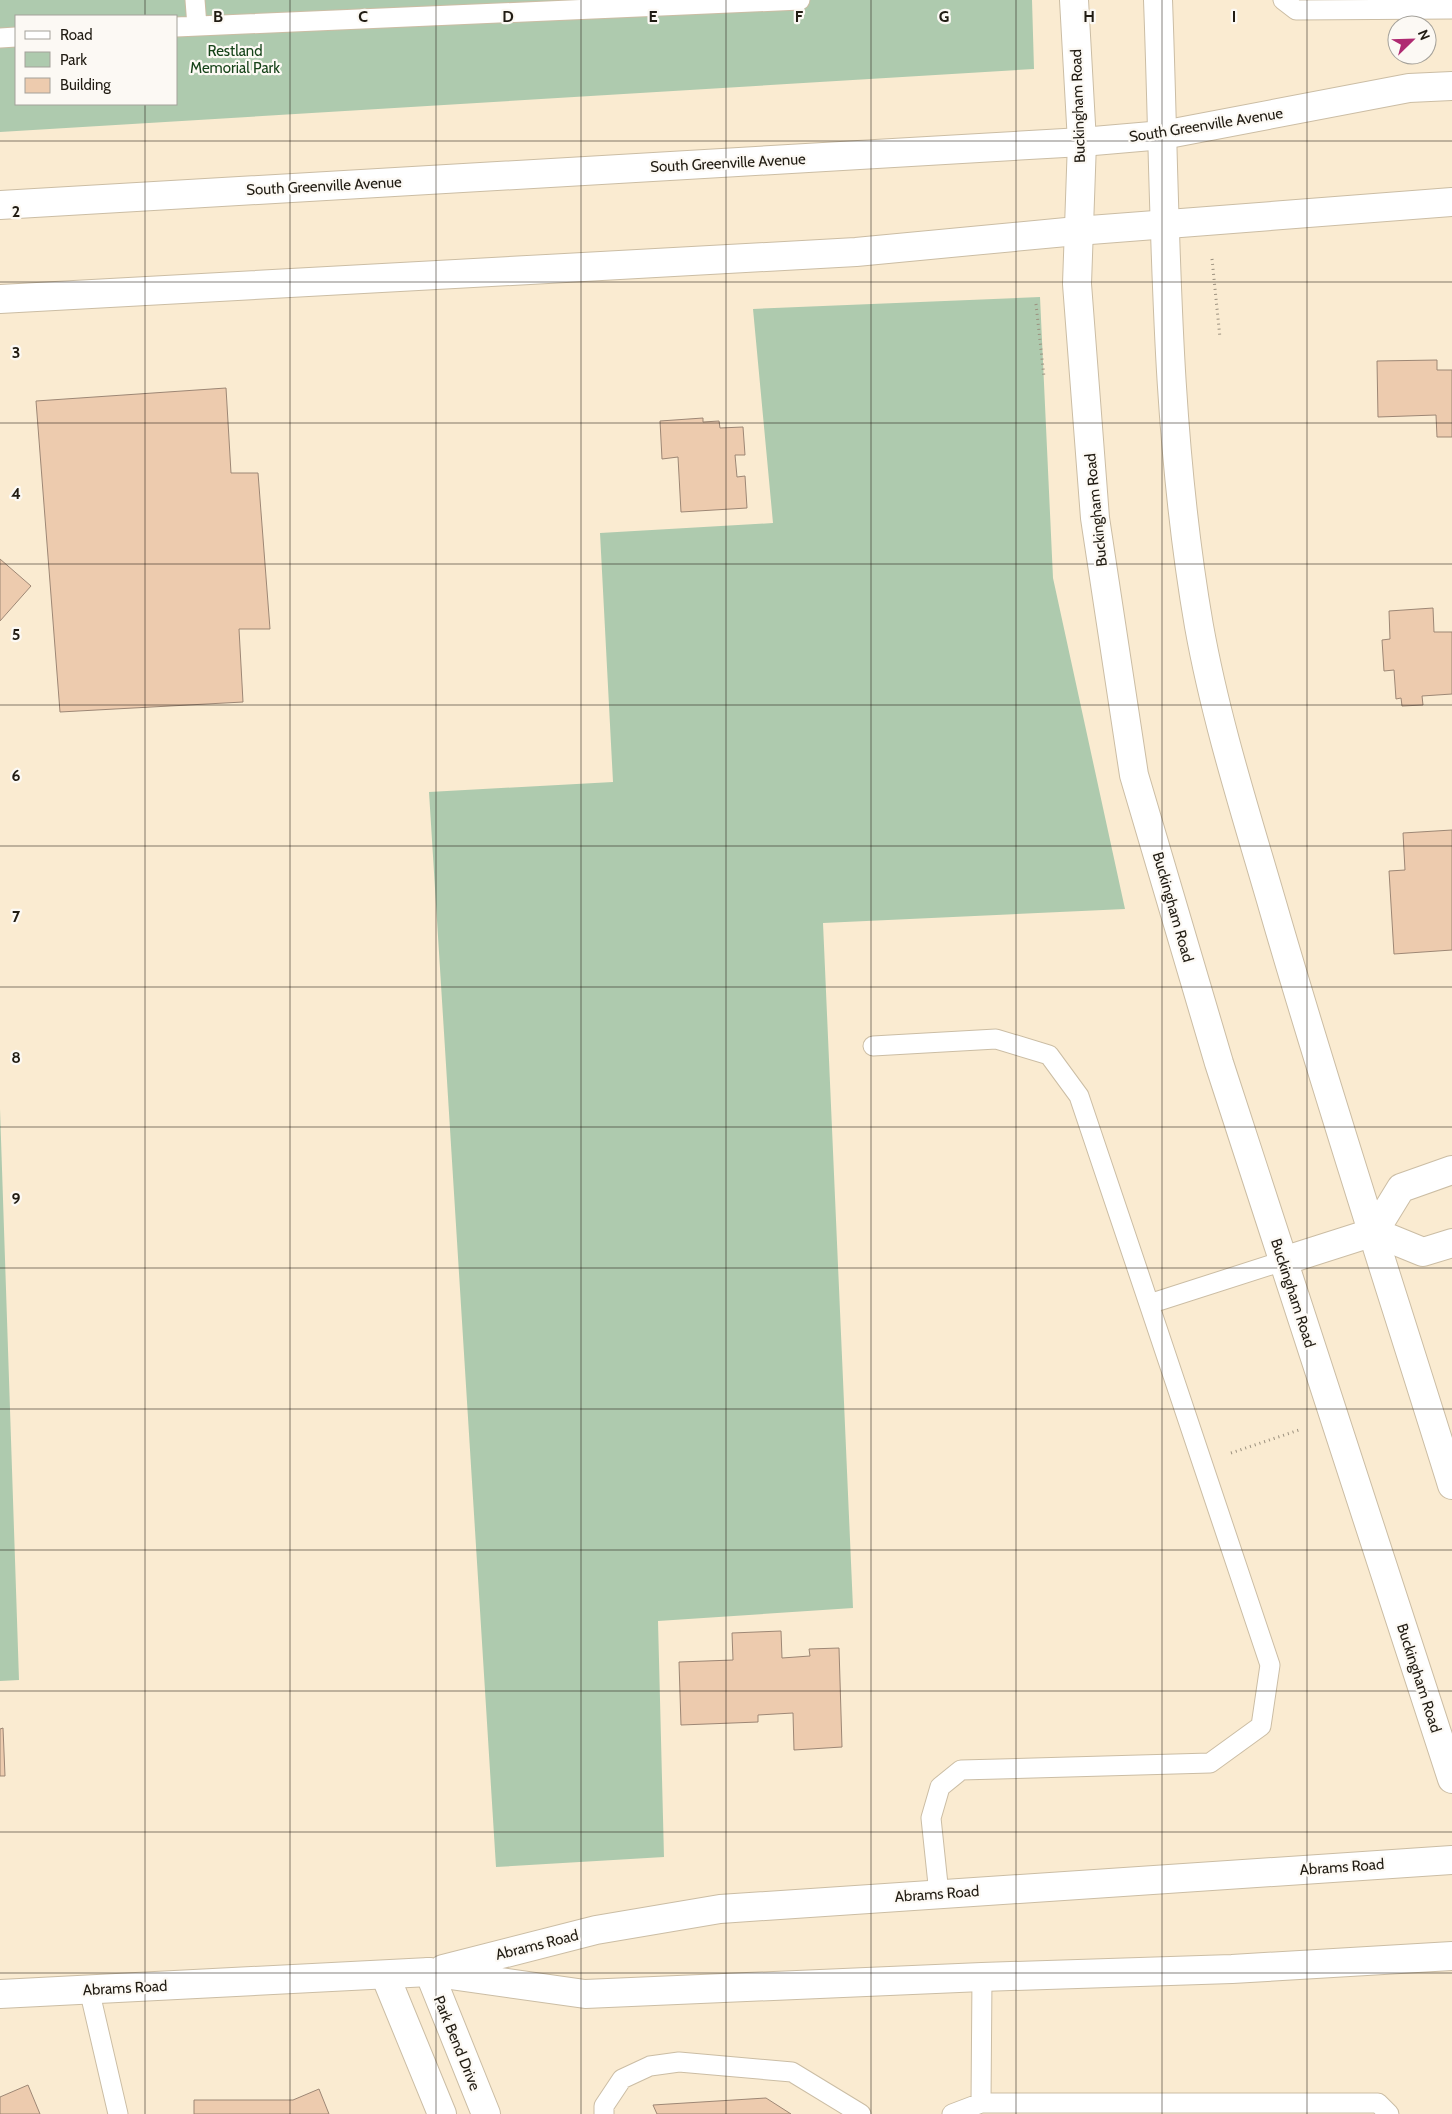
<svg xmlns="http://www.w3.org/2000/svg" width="1452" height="2114" font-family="Cabin,sans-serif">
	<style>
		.green { fill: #aecaae; fill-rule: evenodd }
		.building { fill: #edcbae; stroke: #9d8775 }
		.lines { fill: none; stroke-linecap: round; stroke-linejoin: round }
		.service-casing { stroke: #cbbda4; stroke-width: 21 }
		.minor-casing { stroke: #cbbda4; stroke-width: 30 }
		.tertiary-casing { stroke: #cbbda4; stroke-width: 30 }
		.secondary-casing { stroke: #cbbda4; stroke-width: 30 }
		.path { stroke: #9b907e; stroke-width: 3; stroke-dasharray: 1 4; stroke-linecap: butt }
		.service { stroke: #fff; stroke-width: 19 }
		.minor { stroke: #fff; stroke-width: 28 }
		.tertiary { stroke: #fff; stroke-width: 28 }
		.secondary { stroke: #fff; stroke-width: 28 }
		.grid { fill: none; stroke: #211c13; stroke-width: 1; stroke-opacity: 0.55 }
		.labels { text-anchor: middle; stroke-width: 4.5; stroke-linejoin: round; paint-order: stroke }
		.park-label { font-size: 15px; fill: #164319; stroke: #fcf9f4 }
		.street-label { font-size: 15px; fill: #211c13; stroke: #fcf9f4 }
		.grid-label { font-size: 16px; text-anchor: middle; font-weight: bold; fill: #211c13; stroke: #fcf9f4; stroke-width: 4.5; stroke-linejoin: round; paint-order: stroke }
	</style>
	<rect width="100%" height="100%" fill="#faebd1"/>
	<path class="green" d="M0,0H1032L1034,69L0,132ZM16,16H176V104H16Z
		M1040,297L1053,578L1125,909L823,923L853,1608L658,1621L664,1857L496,1867L429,792L613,782L600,533L773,523L753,309Z
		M0,1109L19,1680L0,1681Z"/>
	<path class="building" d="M1437,360V370H1452V437H1437L1436,415L1378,417L1377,361Z
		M226,388L231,473H258L270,629H239L243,702L60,712L36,401Z
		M703,418V422L719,421L720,428L743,427L745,455H735L737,477L745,476L747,508L681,512L678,457L662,459L660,421Z
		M0,559L31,586L0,621Z
		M1433,608L1434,632H1452V694L1422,696L1423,705L1402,706L1401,698L1396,699L1394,670L1384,671L1382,640L1390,639L1389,611Z
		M1452,830V950L1394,954L1389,871L1405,870L1403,833Z
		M781,1631L782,1658L810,1656L809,1649L839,1648L842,1747L794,1750L793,1713L758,1715V1722L681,1725L679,1662L733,1660L732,1633Z
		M3,1728L5,1776H0V1729Z
		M28,2085L40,2114H0V2097Z
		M319,2089L329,2114H194V2100H293Z
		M766,2098L791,2114H657L653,2105Z"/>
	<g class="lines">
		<defs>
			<path id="service" d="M195,0L197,26
				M1283,0L1296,10L1452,9
				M176,27L800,0
				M0,38L16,37
				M873,1046L996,1039L1049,1055L1079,1096L1149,1304L1283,1261
				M939,1894L931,1818L940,1787L961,1770L1210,1763L1261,1726L1270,1665L1149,1304
				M89,1989L118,2114
				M981,2103L982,1977
				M604,2114V2106L622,2079L650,2066L679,2062L792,2072L861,2114
				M952,2114L981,2103H1378L1389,2114"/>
			<path id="minor" d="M1374,1232L1401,1188L1452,1170
				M1374,1232L1423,1252L1452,1243
				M1283,1261L1374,1232
				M429,1972L486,2114
				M385,1975L442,2114"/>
			<path id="tertiary" d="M1074,0L1082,142L1077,284L1095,518L1134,775L1219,1063L1452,1779
				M1158,0C1166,209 1163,419 1199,626C1216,721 1246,814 1273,907C1329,1101 1392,1292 1452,1485"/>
			<path id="secondary" d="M0,205L1082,142L1163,135L1409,88L1452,86
				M0,299L856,252L1077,231L1452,202
				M443,1969L596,1930L720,1909L1452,1860
				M0,1994L429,1972L585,1994L982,1977L1232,1969L1452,1956"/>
		</defs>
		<use href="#service" class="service-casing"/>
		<use href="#minor" class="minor-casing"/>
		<use href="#tertiary" class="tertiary-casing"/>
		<use href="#secondary" class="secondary-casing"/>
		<path class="path" d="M1212,259L1220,338
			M1036,304L1044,377
			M1231,1453L1299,1430"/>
		<use href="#service" class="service"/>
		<use href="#minor" class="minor"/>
		<use href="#tertiary" class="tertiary"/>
		<use href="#secondary" class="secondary"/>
	</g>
	<path class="grid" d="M145,0V16M290,0V2114M436,0V2114M581,0V2114M726,0V2114M871,0V2114M1016,0V2114M1162,0V2114M1307,0V2114M145,104V2114M0,141H1452M0,282H1452M0,423H1452M0,564H1452M0,705H1452M0,846H1452M0,987H1452M0,1127H1452M0,1268H1452M0,1409H1452M0,1550H1452M0,1691H1452M0,1832H1452M0,1973H1452"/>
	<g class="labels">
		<g class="park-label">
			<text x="235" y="56">Restland<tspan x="235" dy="17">Memorial Park</tspan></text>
		</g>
		<g class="street-label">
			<text transform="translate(1078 106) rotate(-92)" y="5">Buckingham Road</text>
			<text transform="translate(1206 125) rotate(-9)" y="5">South Greenville Avenue</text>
			<text transform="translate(728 163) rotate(-3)" y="5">South Greenville Avenue</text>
			<text transform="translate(324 186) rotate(-3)" y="5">South Greenville Avenue</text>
			<text transform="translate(1096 510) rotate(-96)" y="5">Buckingham Road</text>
			<text transform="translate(1173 907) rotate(74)" y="5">Buckingham Road</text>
			<text transform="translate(1293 1293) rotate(72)" y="5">Buckingham Road</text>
			<text transform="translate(1419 1678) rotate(72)" y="5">Buckingham Road</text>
			<text transform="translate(1342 1867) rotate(-4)" y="5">Abrams Road</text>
			<text transform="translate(937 1894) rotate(-4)" y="5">Abrams Road</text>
			<text transform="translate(537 1945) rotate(-14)" y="5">Abrams Road</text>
			<text transform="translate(125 1988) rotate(-3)" y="5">Abrams Road</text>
			<text transform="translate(457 2043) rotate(68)" y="5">Park Bend Drive</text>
		</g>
	</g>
	<g class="grid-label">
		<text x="218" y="22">B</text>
		<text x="363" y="22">C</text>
		<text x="508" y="22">D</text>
		<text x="653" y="22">E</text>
		<text x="799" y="22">F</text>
		<text x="944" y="22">G</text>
		<text x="1089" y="22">H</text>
		<text x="1234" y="22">I</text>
		<text x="16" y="217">2</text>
		<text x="16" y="358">3</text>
		<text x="16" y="499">4</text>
		<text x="16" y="640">5</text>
		<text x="16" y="781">6</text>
		<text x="16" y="922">7</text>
		<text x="16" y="1063">8</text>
		<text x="16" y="1204">9</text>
	</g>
	<rect x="15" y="15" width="162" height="90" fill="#fcf9f4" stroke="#a4a19a"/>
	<rect x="25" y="31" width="25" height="8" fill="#ffffff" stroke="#a4a19a"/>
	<text x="60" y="40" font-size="15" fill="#211c13">Road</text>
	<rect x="25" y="52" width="25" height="15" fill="#aecaae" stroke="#a4a19a"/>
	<text x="60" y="65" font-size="15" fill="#211c13">Park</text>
	<rect x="25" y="78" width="25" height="15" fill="#edcbae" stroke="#a4a19a"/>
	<text x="60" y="90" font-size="15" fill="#211c13">Building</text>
	<g transform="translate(1412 40) rotate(67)"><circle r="24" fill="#fcf9f4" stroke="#a4a19a"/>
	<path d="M0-4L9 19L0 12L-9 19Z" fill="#af2a71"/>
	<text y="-8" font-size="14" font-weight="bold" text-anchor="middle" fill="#211c13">N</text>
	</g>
</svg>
